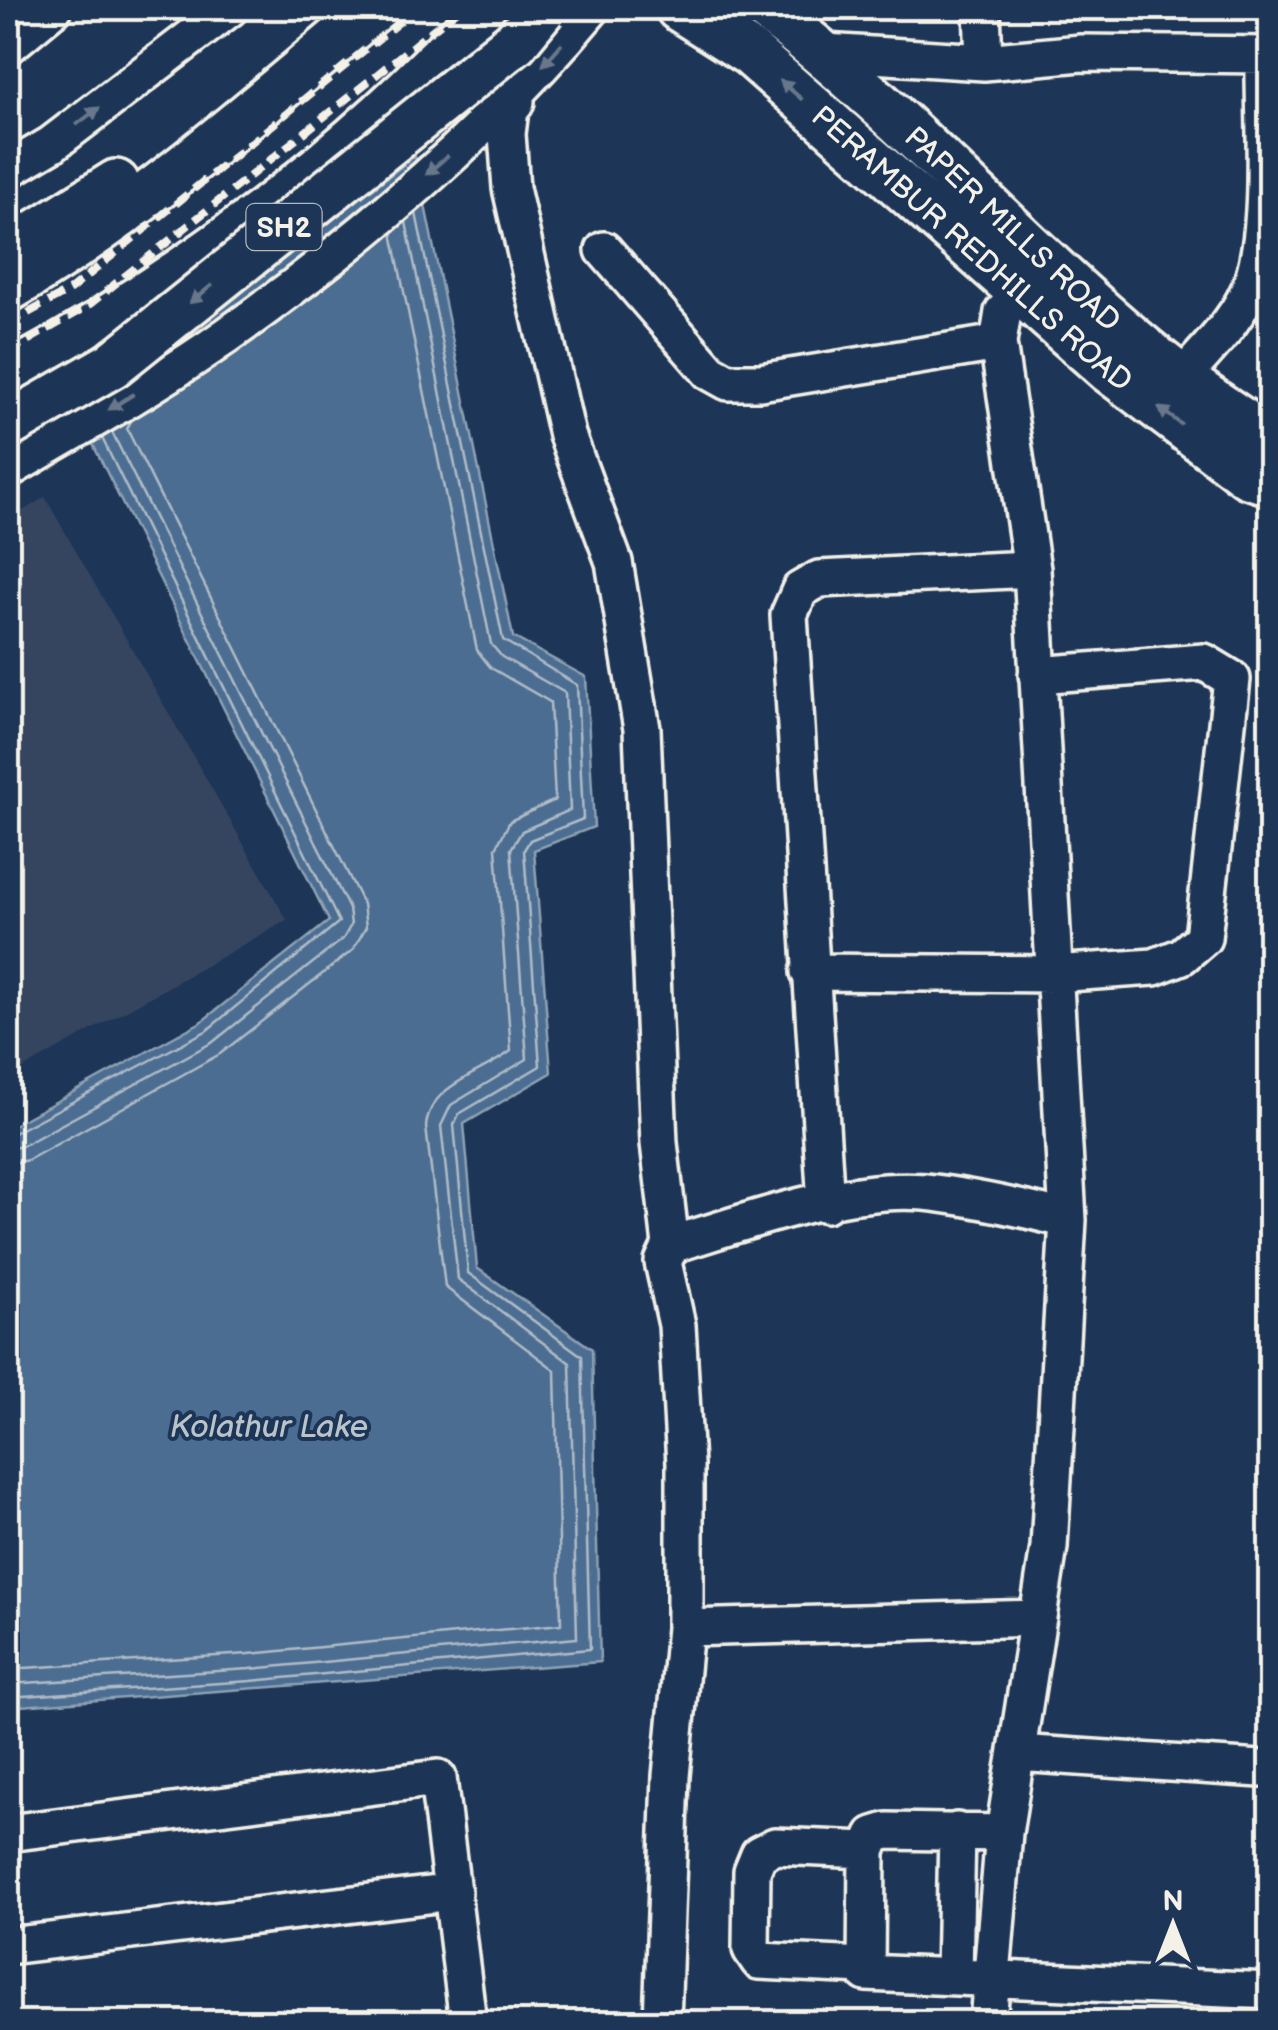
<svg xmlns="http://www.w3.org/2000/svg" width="1278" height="2030" font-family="'Balsamiq Sans',sans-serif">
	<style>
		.built { fill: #344560 }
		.water { fill: #4c6d92; stroke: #8fa2b4; stroke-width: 2.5 }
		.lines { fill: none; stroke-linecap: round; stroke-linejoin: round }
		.shore { stroke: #b1bcc6; stroke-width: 2.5 }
		.minor-casing { stroke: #f4f1e8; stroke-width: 42 }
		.major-casing { stroke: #f4f1e8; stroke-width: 52 }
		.minor { stroke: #1d3557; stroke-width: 35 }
		.major { stroke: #1d3557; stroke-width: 45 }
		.rail { stroke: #f4f1e8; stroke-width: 8; stroke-dasharray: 15 8; stroke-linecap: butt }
		.major-bridge-casing { stroke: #f4f1e8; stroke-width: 52; stroke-linecap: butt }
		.major-bridge { stroke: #1d3557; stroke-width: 45 }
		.oneway { fill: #68778a }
		.labels { text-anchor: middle; stroke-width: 8; stroke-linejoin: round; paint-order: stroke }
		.shield { fill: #1d3557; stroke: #b4b9bc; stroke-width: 2.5 }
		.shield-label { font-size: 28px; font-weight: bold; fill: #f4f1e8 }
		.street-label { font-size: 30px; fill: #f4f1e8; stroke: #1d3557 }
		.water-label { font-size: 32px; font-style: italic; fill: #b9c3ca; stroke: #1d3557 }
	</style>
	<rect width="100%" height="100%" fill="#1d3557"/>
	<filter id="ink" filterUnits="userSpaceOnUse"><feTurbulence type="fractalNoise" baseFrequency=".01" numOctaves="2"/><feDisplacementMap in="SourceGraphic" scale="20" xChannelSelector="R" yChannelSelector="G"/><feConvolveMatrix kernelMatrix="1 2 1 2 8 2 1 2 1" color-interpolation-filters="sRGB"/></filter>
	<g filter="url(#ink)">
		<path class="built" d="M45,497L287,920L8,1077V520Z"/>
		<path class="water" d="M415,156L513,637L586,677L594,827L534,850L551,1073L464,1124L477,1268L592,1349L600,1662L8,1707V1128L201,1022L329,921L78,414Z"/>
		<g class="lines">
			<path class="shore" d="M8,1136L206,1031L339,922L102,438
				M8,1149L22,1146L213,1042L343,939L351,925L349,909L112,432
				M8,1164L28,1160L220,1054L353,950L366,927L363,904L127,429L131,421
				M8,1669L249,1654L561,1624L555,1370L445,1287L426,1127C429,1084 482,1074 511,1051L496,848L510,821L555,800L550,702L491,668L477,650L392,233
				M8,1684L250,1669L577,1638L570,1363L458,1279L441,1126L451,1105L527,1059L511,849L522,831L570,810L565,693L502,657L491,644L406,222
				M8,1697L251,1681L590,1649L582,1356L468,1273L454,1125L459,1114L540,1066L524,850L530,840L583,819L577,685L503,640L416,213"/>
			<defs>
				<path id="minor" d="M982,8L984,62
					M8,46L54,8
					M824,52L984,62L1081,53L1270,55
					M511,101L507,134L511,188L567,435L614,562L642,729L659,1143L671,1245
					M8,170L52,144L230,8
					M604,250L710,372L728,382H760L998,343
					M1181,379C1206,350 1242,317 1253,279C1272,219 1263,119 1264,54
					M8,470C82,426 159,384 229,334C361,240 489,132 592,8
					M809,972L1053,974L1154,967L1182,956L1203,938L1232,679L1204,662L1037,675
					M826,1204L789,615L800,590L819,579L1032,569
					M685,1628L1038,1618
					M1017,1753L1261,1769
					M8,1833L438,1778L468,2022
					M1004,1833L887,1831L874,1835L867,1850L866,1973L1270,1991
					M8,1946L453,1892
					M864,1966L759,1961L751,1949L752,1871L759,1854L775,1846L867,1850
					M954,1976L957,1831
					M662,2022L671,1776L685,1628V1464L677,1325L663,1262L671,1245C745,1222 847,1185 925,1192C973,1197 1021,1208 1068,1220
					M988,2022L1004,1833L1049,1547L1068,1220L1032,569L998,343L1003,312L1022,293"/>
				<g id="major">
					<path id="s1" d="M679,8L750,53L1108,369L1248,475L1270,482"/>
					<path id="s2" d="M765,8C914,120 1034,266 1182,379C1210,401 1241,420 1270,440"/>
					<path d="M424,84L511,101"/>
					<path d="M8,251L116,183"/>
					<path d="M8,289C140,211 258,107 375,8"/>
					<path d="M8,376C184,281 352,157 487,8"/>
				</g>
			</defs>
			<use href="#minor" class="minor-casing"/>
			<use href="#major" class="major-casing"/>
			<use href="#minor" class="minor"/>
			<use href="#major" class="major"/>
			<path class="rail" d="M8,324L70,290L416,8
				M8,352L85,308L460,8"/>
			<defs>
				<path id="major-bridge" d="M8,425L112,365L515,42L543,8"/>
			</defs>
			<use href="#major-bridge" class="major-bridge-casing"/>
			<use href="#major-bridge" class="major-bridge"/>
		</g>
		<defs><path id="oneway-solid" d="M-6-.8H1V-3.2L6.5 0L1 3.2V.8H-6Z" transform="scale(2.5)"/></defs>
		<g class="oneway">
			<use href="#oneway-solid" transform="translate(552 55) rotate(131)"/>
			<use href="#oneway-solid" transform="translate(791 90) rotate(-139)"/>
			<use href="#oneway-solid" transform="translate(88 116) rotate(-37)"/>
			<use href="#oneway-solid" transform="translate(437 165) rotate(139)"/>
			<use href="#oneway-solid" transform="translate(201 294) rotate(141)"/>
			<use href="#oneway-solid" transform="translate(121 402) rotate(148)"/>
			<use href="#oneway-solid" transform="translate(1170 416) rotate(-143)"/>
		</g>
	</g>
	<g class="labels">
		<rect class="shield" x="246.5" y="204" width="75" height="46" rx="8"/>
		<g class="shield-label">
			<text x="284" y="237">SH2</text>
		</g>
		<g class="street-label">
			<text dy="10" stroke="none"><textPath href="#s2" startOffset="332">PAPER MILLS ROAD</textPath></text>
			<text dy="10" stroke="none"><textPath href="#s1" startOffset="380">PERAMBUR REDHILLS ROAD</textPath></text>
		</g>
		<g class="water-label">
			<text x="269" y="1437">Kolathur Lake</text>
		</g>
	</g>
	<rect width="1278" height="2030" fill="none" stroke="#1d3557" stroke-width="40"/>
	<rect x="20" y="20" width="1238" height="1990" fill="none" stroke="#f4f1e8" stroke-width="4" filter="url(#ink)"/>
	<g transform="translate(1173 1925)" stroke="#1d3557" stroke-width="8" paint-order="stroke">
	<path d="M0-8L18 38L0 25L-18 38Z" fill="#f4f1e8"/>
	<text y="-15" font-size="28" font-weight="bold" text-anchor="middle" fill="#f4f1e8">N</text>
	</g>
</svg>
